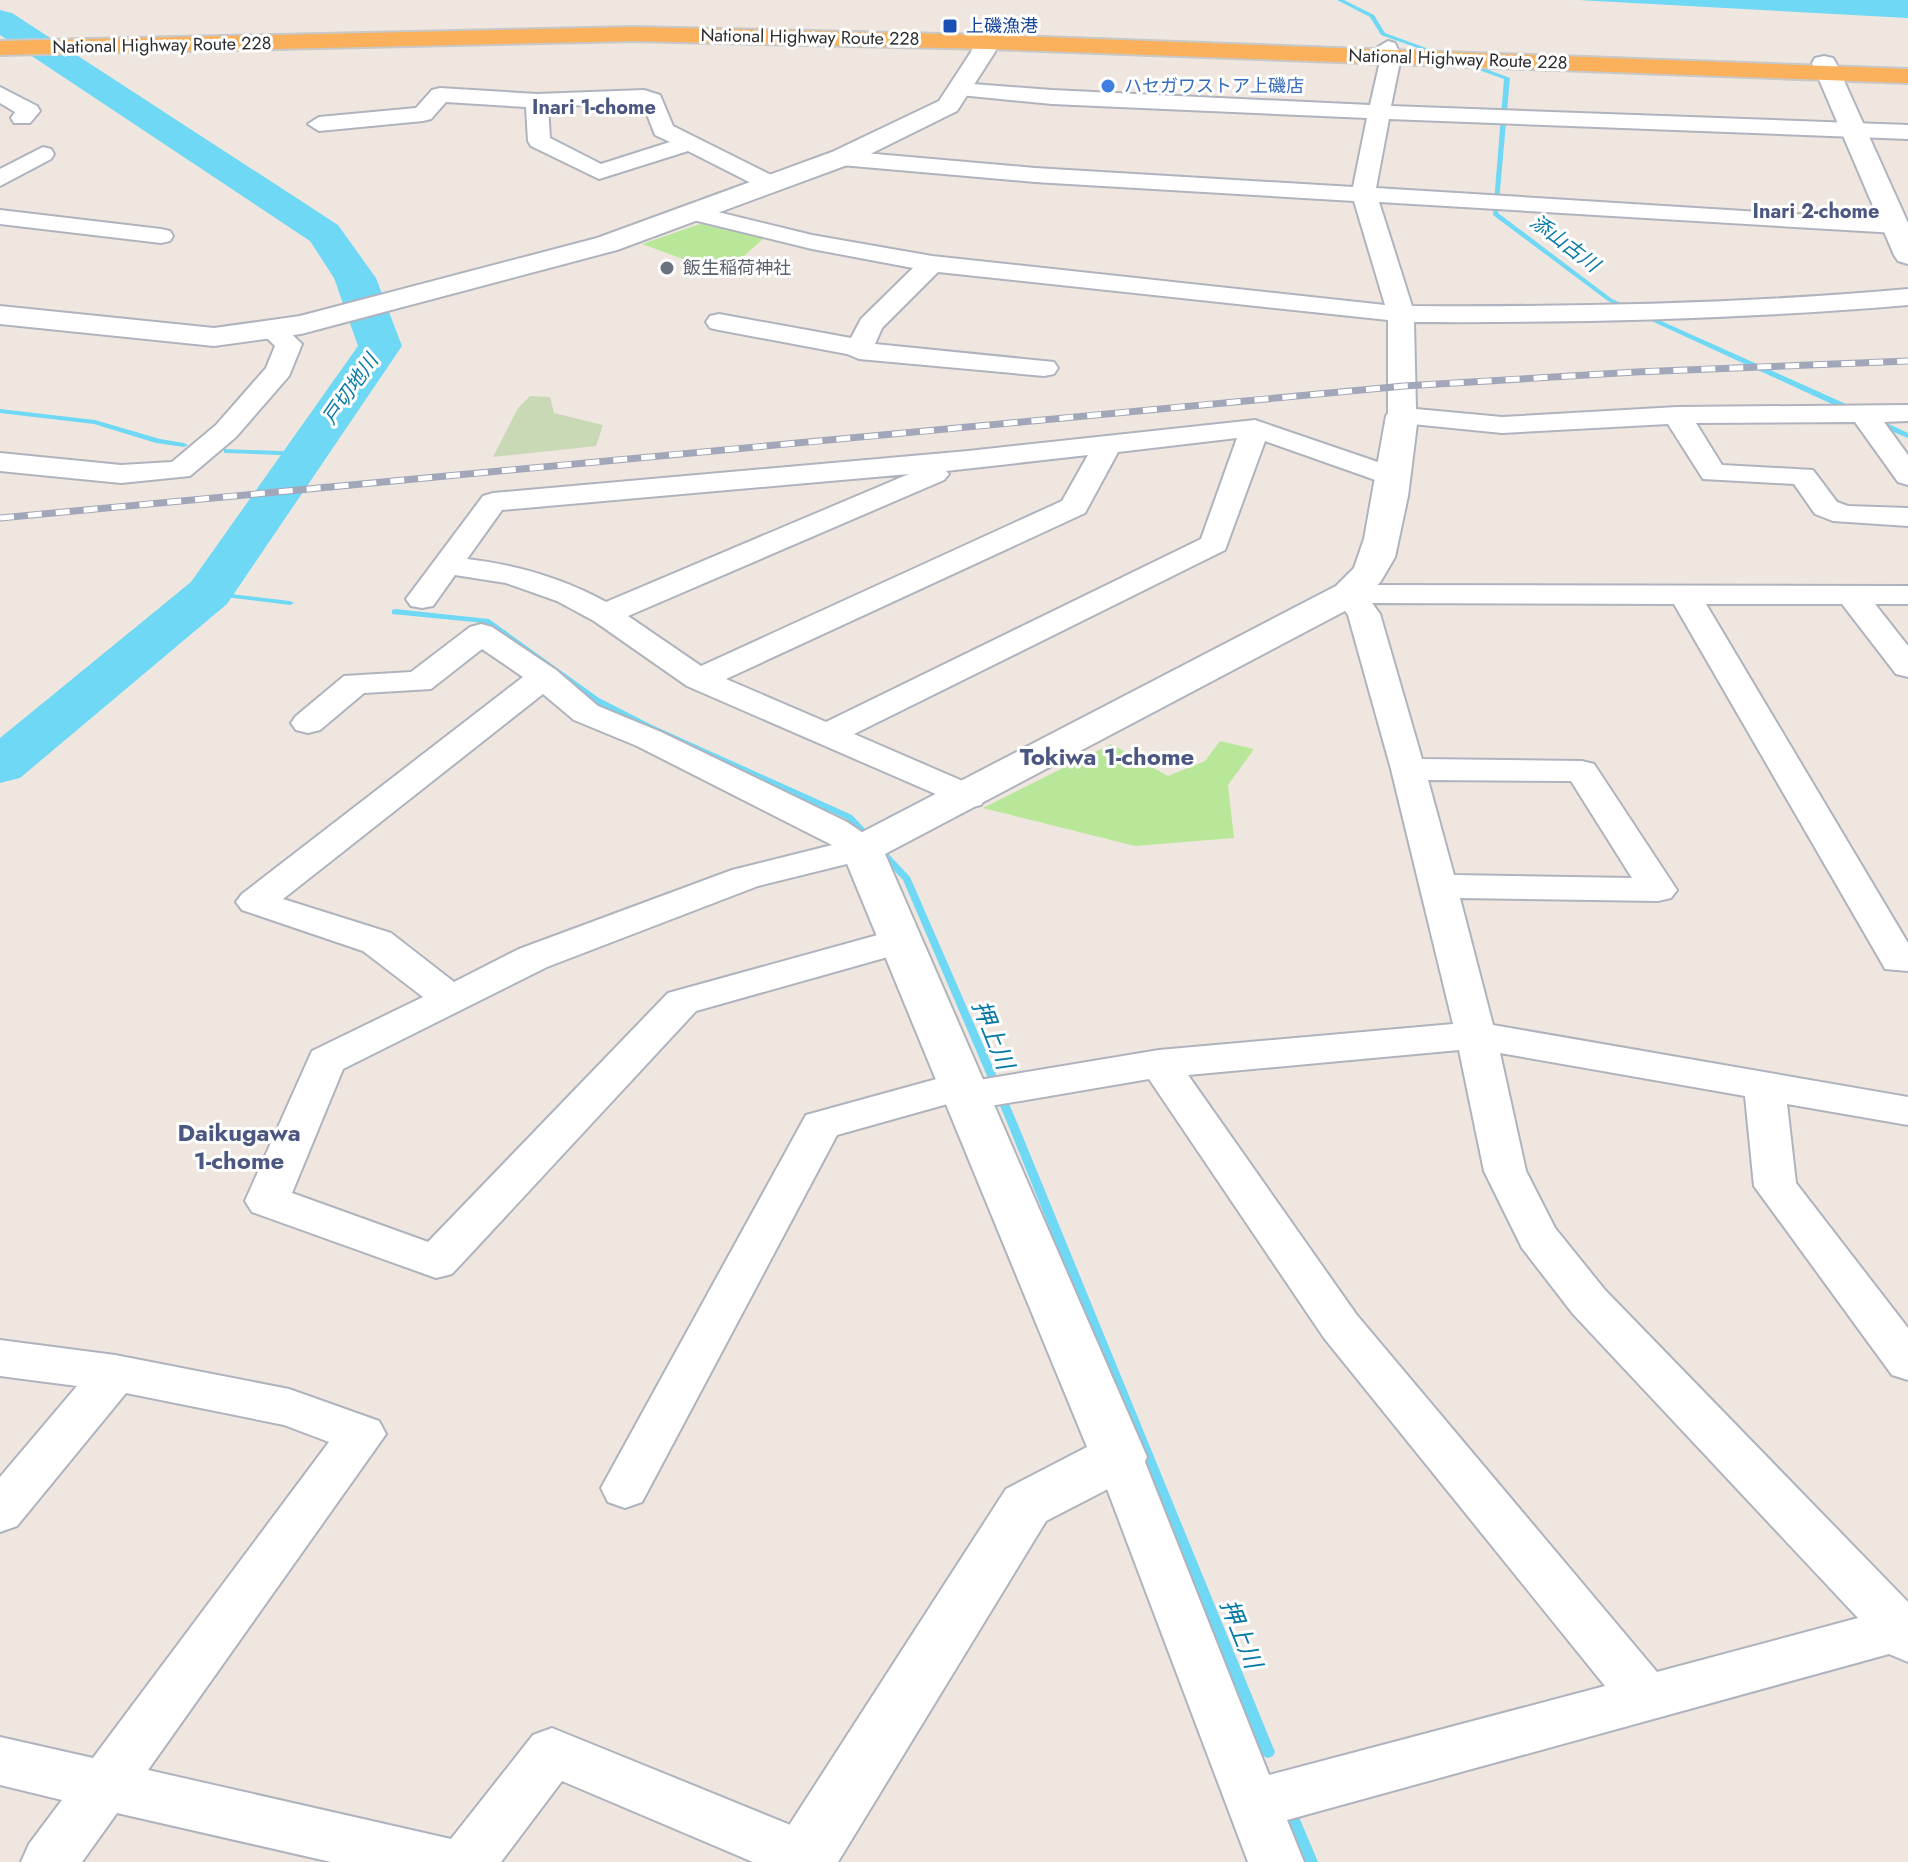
<svg xmlns="http://www.w3.org/2000/svg" width="1908" height="1862" font-family="Jost,'Noto Sans JP',sans-serif">
	<style>
		.green { fill: #b9e79a }
		.cemetery { fill: #c9d9b6 }
		.water { fill: #6fd8f4 }
		.lines { fill: none; stroke-linecap: round; stroke-linejoin: round }
		.stream { fill: #6fd8f4; fill-rule: evenodd }
		.river { fill: #6fd8f4; fill-rule: evenodd }
		.minor-casing { stroke: #afb3bd; stroke-width: 4 }
		.tertiary-casing { stroke: #afb3bd; stroke-width: 4 }
		.secondary-casing { stroke: #afb3bd; stroke-width: 4 }
		.trunk-casing { stroke: #c8c8c8; stroke-width: 4 }
		.minor { fill: #fff; fill-rule: evenodd }
		.tertiary { fill: #fff; fill-rule: evenodd }
		.secondary { fill: #fff; fill-rule: evenodd }
		.trunk { fill: #fbb15b; fill-rule: evenodd }
		.rail-casing { stroke: #a1a6b8; stroke-width: 7 }
		.rail { stroke: #fff; stroke-width: 5; stroke-dasharray: 14; stroke-linecap: butt }
		.transit-dot { fill: #1a4fb4; stroke: #fff; stroke-width: 3 }
		.shop-dot { fill: #3f7fe0; stroke: #fff; stroke-width: 3 }
		.worship-dot { fill: #6b7280; stroke: #fff; stroke-width: 3 }
		.labels { text-anchor: middle; stroke-width: 6; stroke-linejoin: round; paint-order: stroke }
		.far-transit-label { font-size: 18px; fill: #164399; stroke: #fff; text-anchor: start }
		.far-street-label { font-size: 18px; fill: #2d2d2d; stroke: #fff }
		.far-shop-label { font-size: 18px; fill: #366cbe; stroke: #fff; text-anchor: start }
		.far-worship-label { font-size: 18px; fill: #5b616d; stroke: #fff; text-anchor: start }
		.far-neighbourhood-label { font-size: 20px; font-weight: bold; fill: #4b5781; stroke: #fff }
		.far-water-label { font-size: 20px; font-style: italic; fill: #0879a6; stroke: #fff }
		.neighbourhood-label { font-size: 24px; font-weight: bold; fill: #4b5781; stroke: #fff }
		.water-label { font-size: 24px; font-style: italic; fill: #0879a6; stroke: #fff }
	</style>
	<rect width="100%" height="100%" fill="#efe7df"/>
	<path class="green" d="M700,224L764,238L724,274L642,244Z
		M1220,741L1254,749L1228,785L1234,838L1135,846L983,808L1111,744L1168,776L1205,761Z"/>
	<path class="cemetery" d="M530,396L550,397L554,413L603,425L596,446L493,457L518,408Z"/>
	<path class="water" d="M1578,0H1908V18Z"/>
	<g class="lines">
		<path class="stream" d="M1337,0H1344L1374,15L1385,33L1448,56L1443,57L1381,35L1370,17Z
			M1467,62L1510,78L1498,213L1612,299L1855,408V412H1849L1608,301L1493,215L1504,79L1465,65L1464,64Z
			M0,409L95,420L160,439L184,443L188,445L184,447L156,443L94,424L0,413Z
			M1874,420H1880L1908,433V438L1874,424Z
			M224,449L305,452L309,454L305,456L227,453H224Z
			M206,591L290,601L294,603L290,605L209,595H206Z
			M395,609L489,619L599,698L652,725L852,815L910,877L1016,1120L1275,1752L1273,1756L1268,1758L1263,1756L1261,1752L1006,1120L903,880L846,819L646,729L593,702L484,623L392,614V610Z
			M1294,1815L1299,1817L1318,1862H1304L1287,1822L1289,1817Z"/>
		<path class="river" d="M0,10L12,13L338,225L376,278L402,346L227,604L20,778L0,783V738L191,582L358,346L334,278L310,241L0,35Z"/>
		<defs>
			<path id="minor" d="M1388,41L1395,43L1401,57L1391,106L1908,125V139L1389,119L1376,188L1905,221L1908,226L1905,231L1896,233L1379,202L1412,306C1577,307 1743,304 1908,289V305C1744,319 1579,323 1414,322L1416,409L1502,417L1677,407L1908,405V421L1884,422L1908,455V485L1898,482L1855,422L1696,423L1722,465L1813,470L1837,502L1848,506L1908,508V526L1833,521L1815,514L1794,484L1703,479L1668,424L1502,433L1392,422L1388,416V320L938,272L882,328L875,344L1054,362L1058,368L1054,374L1044,376L859,359L847,354L719,330L710,328L706,322L710,316L719,314L851,338L861,319L913,268L812,249L685,218L681,213L685,208L693,206L812,235L932,256L1385,305L1354,201L1035,182L841,165L833,163L830,158L833,153L841,151L1035,168L1353,187L1367,118L1052,104L960,95L949,89L960,83L1052,90L1370,105L1381,57L1378,47Z
				M0,87L37,106L40,111L30,123H14L11,118L15,112L0,103Z
				M440,88L537,94L644,90L660,95L673,126L779,179L783,184L779,189H763L688,151L599,179L531,146L528,141L526,107L446,102L431,119L423,121L319,131L308,124L319,117L416,108L432,90ZM635,102L643,104L655,135L670,142L601,164L550,138L548,107Z
				M43,147L51,149L54,154L51,159L0,186V169Z
				M0,210L161,229L170,231L173,236L170,241L161,243L0,224Z
				M272,322L281,324L302,344L289,376L236,437L190,476L121,483L0,471V453L121,465L172,462L216,425L266,368L275,346L259,330L263,324Z
				M1255,420L1404,471L1409,477L1404,483L1394,486L1384,483L1265,441L1225,550L854,734L981,789L986,797L981,805L968,808L687,686L594,621L557,601L506,583L455,575L433,606L422,608L411,606L406,599L483,496L493,493L968,451ZM1237,438L1201,539L826,722L726,679L1085,513L1118,452ZM1088,455L1062,501L701,666L628,616L944,480L949,474L946,471ZM909,474L606,602C562,578 517,565 467,559L502,510Z
				M1349,585L1908,586V604H1875L1908,646V677L1896,674L1842,604H1706L1908,943V971L1885,969L1880,960L1674,604L1372,603L1380,614L1422,759L1582,761L1594,764L1677,890L1671,898L1658,901L1460,898L1493,1025L1908,1097V1125L1787,1104L1796,1183L1908,1328V1380L1892,1375L1754,1186L1745,1096L1500,1053L1526,1171L1555,1228L1605,1290L1908,1602V1662L1889,1654L1287,1820L1304,1862H1248L1095,1457L1102,1443L1119,1438L1136,1443L1143,1457L1269,1775L1605,1686L1324,1338L1149,1079L967,1110L951,1103L837,1135L642,1502L625,1508L608,1502L601,1488L806,1115L962,1072L977,1076L979,1080L1159,1050L1453,1024L1391,769L1348,615L1333,594L1338,587ZM1428,780L1571,781L1632,878L1454,875ZM1459,1050L1484,1171L1522,1248L1573,1314L1858,1618L1657,1672L1356,1314L1188,1075Z
				M481,624L492,627L556,670L598,706L661,732L847,822L875,841L880,849L875,857L758,886L547,967L343,1069L292,1193L428,1242L668,993L903,928L916,931L922,940L916,949L696,1011L452,1274L436,1278L252,1212L245,1201L312,1051L423,997L363,951L242,910L236,902L242,894L523,677L482,649L431,689L364,693L320,730L308,733L296,730L291,723L296,716L344,676L411,672L470,627ZM543,694L574,720L637,746L832,845L732,870L519,949L454,982L391,933L283,899Z
				M0,1340L115,1355L289,1389L379,1421L386,1434L148,1770L451,1839L533,1735L552,1728L825,1839L833,1857L831,1862H753L562,1781L501,1862H331L117,1813L82,1862H21L29,1844L62,1800L0,1785V1737L93,1758L329,1442L284,1425L126,1393L17,1526L0,1532V1477L77,1386L0,1376Z"/>
			<path id="tertiary" d="M990,26L998,28L1002,33L995,52L957,111L850,164L617,250L301,334L214,346L0,324V306L214,328L300,316L597,238L832,152L939,101L971,52L982,28Z
				M1402,406L1413,409L1418,416L1408,496L1395,557L1381,581L1362,602L885,854L1147,1457L1139,1473L1046,1521L838,1862H770L779,1841L1006,1489L1087,1447L841,849L847,840L1336,586L1354,568L1364,539L1386,416L1391,409Z"/>
			<path id="secondary" d="M1824,56L1833,58L1836,63L1908,223V264L1898,261L1894,255L1812,63L1815,58Z"/>
			<path id="trunk" d="M633,27L988,35L1908,69V83L988,49L633,41L0,55V41Z"/>
		</defs>
		<use href="#minor" class="minor-casing"/>
		<use href="#tertiary" class="tertiary-casing"/>
		<use href="#secondary" class="secondary-casing"/>
		<use href="#trunk" class="trunk-casing"/>
		<use href="#minor" class="minor"/>
		<use href="#tertiary" class="tertiary"/>
		<use href="#secondary" class="secondary"/>
		<use href="#trunk" class="trunk"/>
		<defs>
			<path id="rail" d="M0,518L1404,386L1636,372L1908,361"/>
		</defs>
		<use href="#rail" class="rail-casing"/>
		<use href="#rail" class="rail"/>
	</g>
	<rect class="transit-dot" x="942" y="18" width="16" height="16" rx="4"/>
	<circle class="shop-dot" cx="1108" cy="86" r="8"/>
	<circle class="worship-dot" cx="667" cy="268" r="8"/>
	<g class="labels">
		<g class="far-transit-label">
			<text x="966" y="32">上磯漁港</text>
		</g>
		<g class="far-street-label">
			<text transform="translate(810 37) rotate(1)" y="6">National Highway Route 228</text>
			<text transform="translate(162 45) rotate(-1)" y="6">National Highway Route 228</text>
			<text transform="translate(1458 59) rotate(2)" y="6">National Highway Route 228</text>
		</g>
		<g class="far-shop-label">
			<text x="1124" y="92">ハセガワストア上磯店</text>
		</g>
		<g class="far-worship-label">
			<text x="683" y="274">飯生稲荷神社</text>
		</g>
		<g class="far-neighbourhood-label">
			<text x="594" y="114">Inari 1-chome</text>
			<text x="1816" y="218">Inari 2-chome</text>
		</g>
		<g class="far-water-label">
			<text transform="translate(1565 243) rotate(37)" y="7">添山古川</text>
			<text transform="translate(350 389) rotate(-55)" y="7">戸切地川</text>
		</g>
		<g class="neighbourhood-label">
			<text x="1107" y="765">Tokiwa 1-chome</text>
			<text x="239" y="1141">Daikugawa<tspan x="239" dy="28">1-chome</tspan></text>
		</g>
		<g class="water-label">
			<text transform="translate(993 1035) rotate(68)" y="8">押上川</text>
			<text transform="translate(1241 1634) rotate(68)" y="8">押上川</text>
		</g>
	</g>
</svg>
